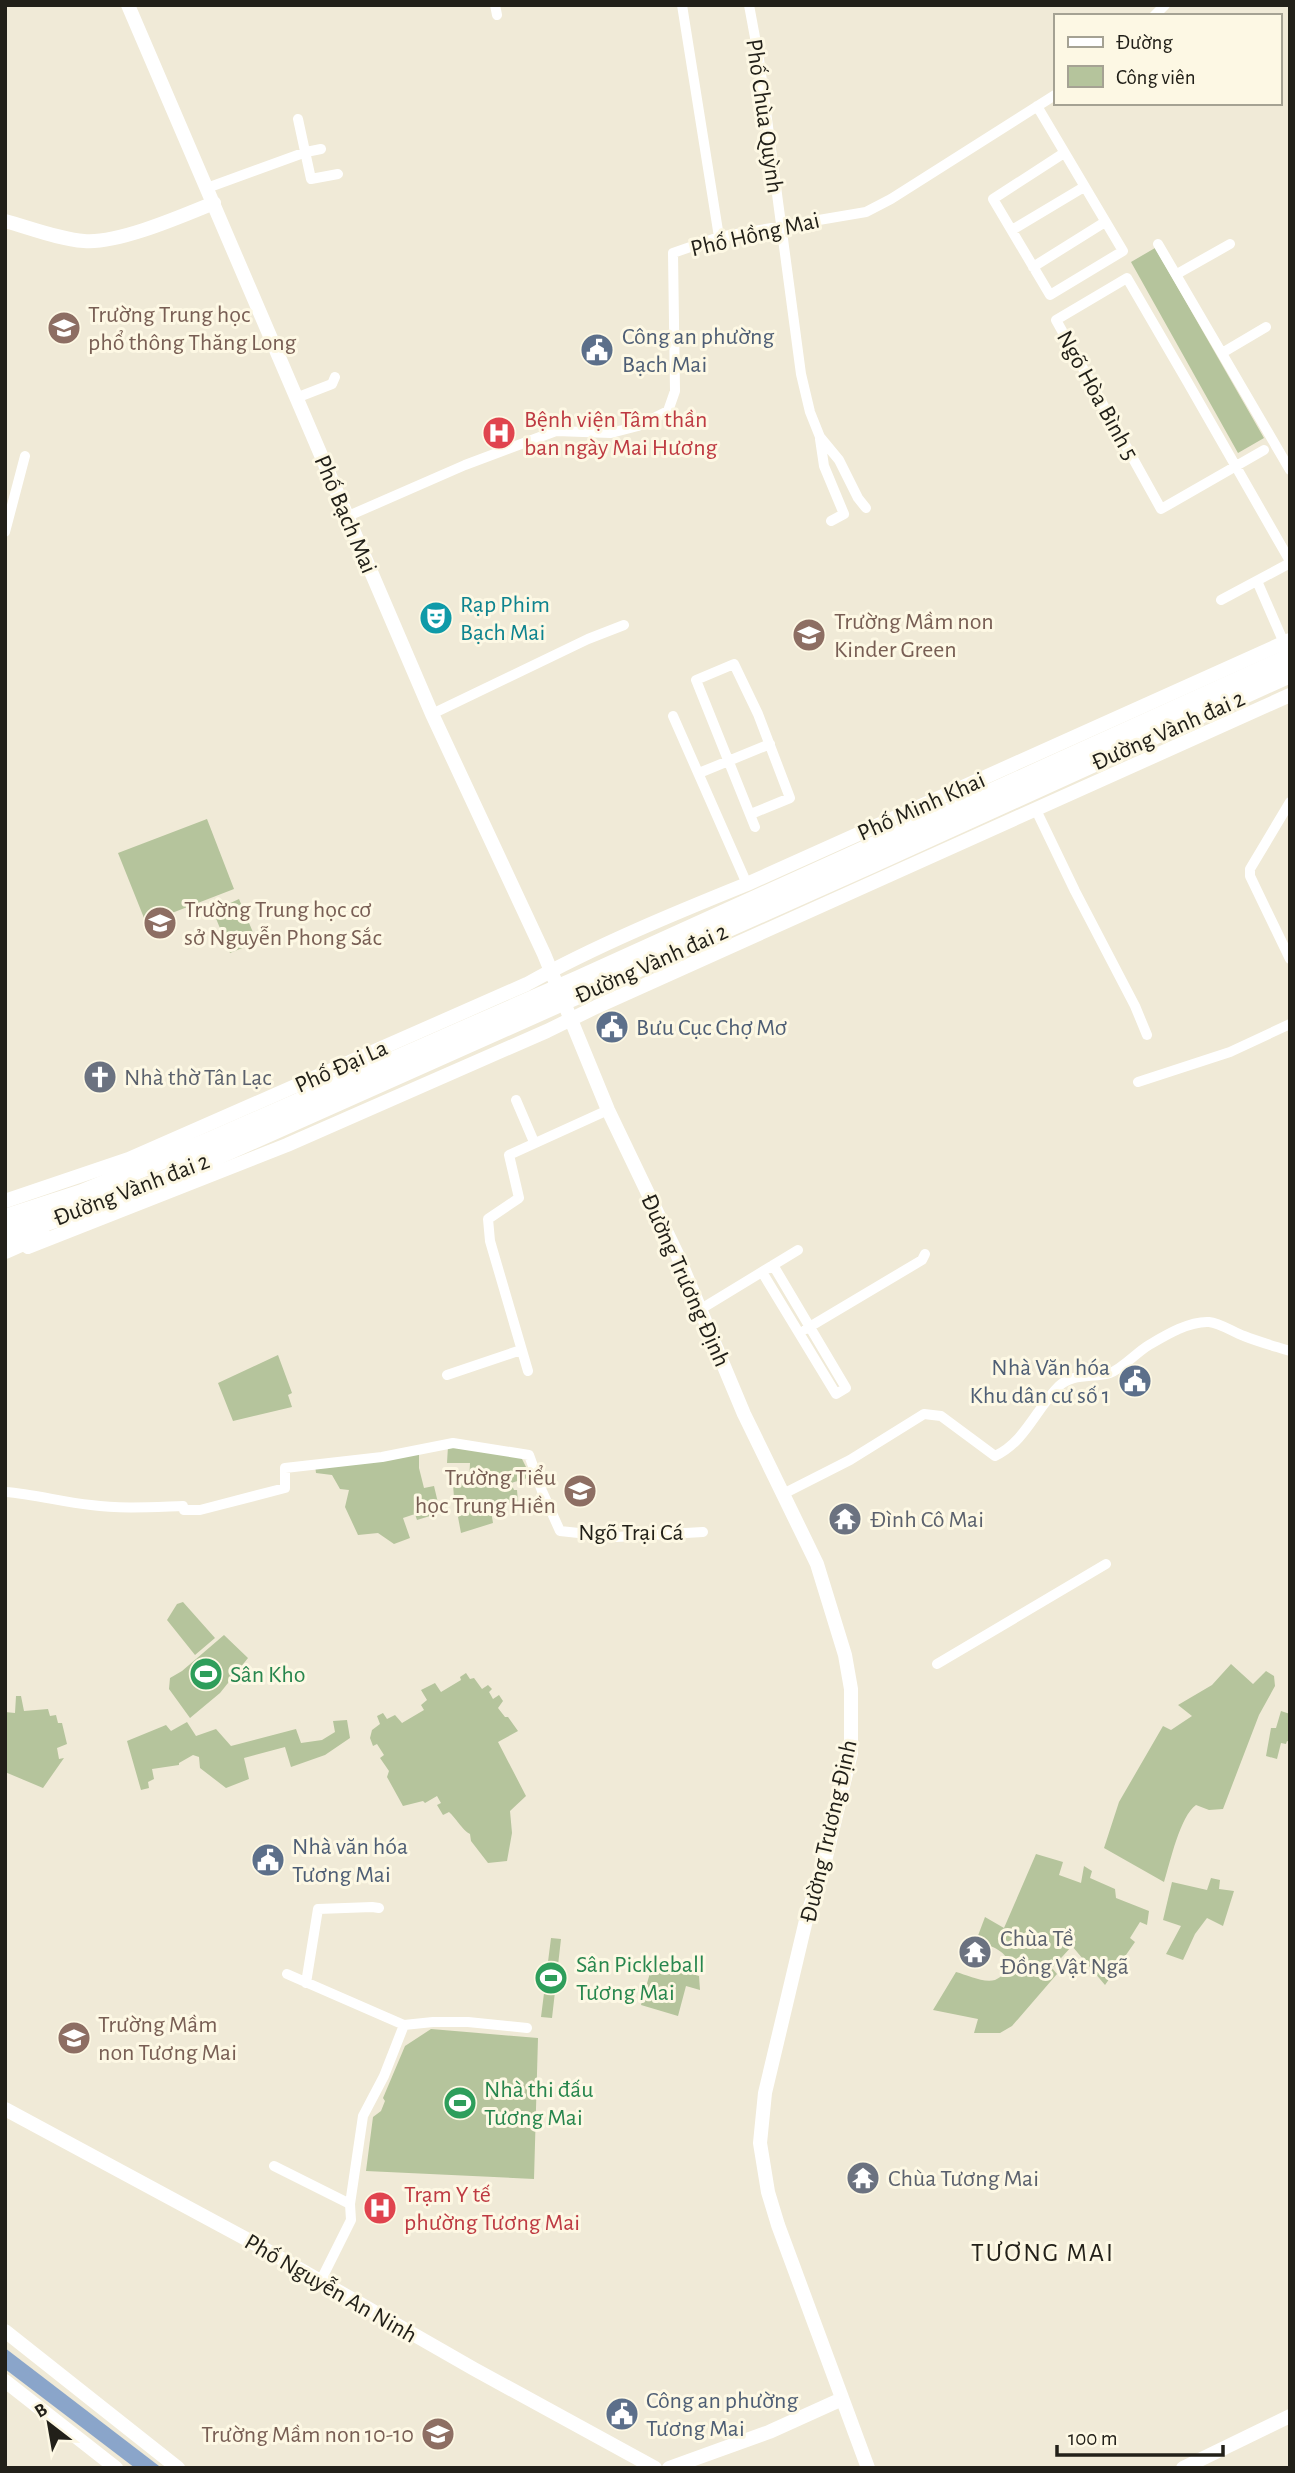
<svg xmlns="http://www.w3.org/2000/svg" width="1295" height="2473" font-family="'Alegreya Sans',sans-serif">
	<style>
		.green { fill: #b5c49c }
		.water { fill: #8aa5ca }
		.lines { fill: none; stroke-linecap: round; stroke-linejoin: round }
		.street { stroke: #fff; stroke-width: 10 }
		.secondary { stroke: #fff; stroke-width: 14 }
		.primary { stroke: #fff; stroke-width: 14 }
		.highway { stroke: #fff; stroke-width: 18 }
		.labels { text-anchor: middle; stroke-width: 6; stroke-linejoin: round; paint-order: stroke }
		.street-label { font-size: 24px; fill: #222019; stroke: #fdf8e4 }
		.education-label { font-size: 24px; fill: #785e54; stroke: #fdf8e4; text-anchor: start }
		.service-label { font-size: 24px; fill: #4e5e75; stroke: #fdf8e4; text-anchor: start }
		.health-label { font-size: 24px; fill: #be3a42; stroke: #fdf8e4; text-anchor: start }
		.culture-label { font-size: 24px; fill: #0d838f; stroke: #fdf8e4; text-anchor: start }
		.worship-label { font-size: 24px; fill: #5b616d; stroke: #fdf8e4; text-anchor: start }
		.leisure-label { font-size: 24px; fill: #27864d; stroke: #fdf8e4; text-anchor: start }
		.neighbourhood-label { font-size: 26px; letter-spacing: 2px; fill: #222019; stroke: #fdf8e4 }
	</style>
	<rect width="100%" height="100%" fill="#f0ead7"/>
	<path class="green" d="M1155,248L1264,438L1238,453L1131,262Z
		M207,819L234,889L146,923L118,853Z
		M239,899L257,942L230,953L213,911Z
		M278,1355L292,1393L288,1395L292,1407L233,1421L218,1383Z
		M448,1446L520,1455L531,1477L511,1483L514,1490H517L518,1502L499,1504V1509L491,1511L493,1523L461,1533L458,1517L466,1513L461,1498H454L453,1484L469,1482L470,1463H447Z
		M419,1452V1468L424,1488L434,1486L439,1507L429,1510L430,1516L417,1520L415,1514L403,1518L410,1538L394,1544L378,1533L358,1535L345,1507L349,1490L340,1489L332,1475L316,1473L315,1465Z
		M183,1602L215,1638L195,1655L167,1620L177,1604Z
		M224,1635L248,1658L220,1693L190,1718L169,1689L170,1678L182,1671Z
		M1231,1664L1253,1684L1266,1671L1274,1676L1275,1686L1259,1715L1223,1809L1209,1810L1196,1805C1180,1816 1170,1863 1164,1882L1104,1848L1119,1802L1163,1726L1171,1730L1192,1716L1178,1705L1212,1685Z
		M466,1673L470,1679L474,1678L482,1689L488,1685L492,1689L489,1692L493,1699L499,1695L503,1701L498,1708L505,1717H508L518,1731L498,1742L526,1796L510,1811L512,1833L507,1861L488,1863L471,1841L470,1834C462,1830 456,1818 449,1812L443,1815L437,1805L441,1803L437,1796L425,1803L423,1801L403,1806L387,1777L389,1771L380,1758L384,1755L377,1744L373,1746L370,1738L372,1730L380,1724L377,1716L383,1713L387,1719L395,1715L402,1723L424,1710L421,1705L427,1700L421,1690L435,1683L441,1692L461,1680L460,1677Z
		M16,1696H21L24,1711L48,1709L50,1716L56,1715L58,1723H62L67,1744L57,1748L59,1759L64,1758L43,1788L5,1772V1712L15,1713Z
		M1281,1711L1290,1714V1742L1287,1741L1286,1744L1281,1743L1277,1759L1266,1756L1271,1728H1276Z
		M347,1720L350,1738L325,1755L291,1767L285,1747L244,1758L249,1779L226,1788L200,1768L199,1757L193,1755L179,1763V1765L152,1769L154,1779L148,1782L149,1788L141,1790L127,1741L166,1725L171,1731L187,1722L196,1736L216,1729L231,1746L296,1729L301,1743L322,1740L335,1732L333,1721Z
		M1036,1854L1063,1862L1059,1875L1081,1883L1084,1866L1092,1871L1090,1878L1115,1889L1116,1898L1149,1911L1147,1925L1140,1922L1130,1938L1135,1942L1105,1985L1072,1946L1052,1968L1057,1974L1012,2026L1000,2033H974L978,2019L933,2010L956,1972C967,1975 983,1983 995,1980C1000,1978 1005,1973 1007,1968C1012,1951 988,1945 976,1941L985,1917L1004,1928Z
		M1211,1878L1220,1880L1219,1889L1234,1891L1223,1926L1207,1918L1195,1934L1183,1960L1166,1954L1181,1926L1163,1920L1172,1882L1207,1890Z
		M551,1938L561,1939L552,2018L541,2017Z
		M653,1962L699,1976L700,1990L686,1986L678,2016L641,2005Z
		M431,2029L538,2038L534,2179L366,2171L373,2117L381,2111L385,2101L383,2098L405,2046Z"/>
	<path class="water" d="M5,2348L159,2466L161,2468H135L5,2369Z"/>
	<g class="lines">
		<path class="street" d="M495,5L497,15
			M682,5L719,237
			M749,5L759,59L801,374L810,412L820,437L839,460L858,498L866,508
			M1154,16L1165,5
			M1037,106L1123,251L1050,295L993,199L1064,153
			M298,119L311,179L338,174
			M207,188L306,152L321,149
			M1012,230L1084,187
			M1158,244L1290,470
			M1033,267L1105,222
			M1177,274L1230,244
			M1222,353L1266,327
			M296,398L332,384L335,377
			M820,439L824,466L844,514L831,521
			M1264,450L1161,509L1056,320L1127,278C1182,372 1236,466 1290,561
			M346,517L465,465L556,431L611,433L638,426L668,411L675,391L673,253L719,237L866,212L891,199L1055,95
			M5,532L25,456
			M1257,581L1284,643
			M1221,600L1290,563
			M432,714L588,639L624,625
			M673,716L747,884
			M699,773L770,744
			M1290,802L1250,869V876L1290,959
			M1036,810L1075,891L1135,1006L1147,1035
			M751,814L790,798L758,714L734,664L696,680L755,827
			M1138,1082L1230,1052L1290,1024
			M516,1100L534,1142
			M762,1272L836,1394L846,1388L773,1265
			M701,1309L798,1250
			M806,1329L922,1260L925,1254
			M528,1371L490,1241L488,1219L519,1198L509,1155L608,1110
			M447,1375L521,1350
			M5,1492C34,1494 62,1502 91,1505C121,1509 152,1507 183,1506L184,1510H200L285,1488V1468L382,1457L453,1443L529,1455L542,1491L560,1531L616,1537L703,1532
			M783,1494L850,1460L924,1414L941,1416L995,1456C1025,1442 1036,1409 1059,1386C1072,1373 1094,1378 1110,1373C1122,1369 1137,1352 1149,1345C1166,1335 1189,1321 1209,1322C1220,1323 1233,1332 1244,1336C1259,1342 1274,1346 1290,1351
			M937,1664L1106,1564
			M287,1974L404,2025L433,2022H468L527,2028
			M306,1983L318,1909L372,1907L379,1908
			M274,2166L350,2204
			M320,2282L351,2220L350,2204L363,2116L384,2076L404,2025"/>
		<path class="secondary" d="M128,5L432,714L544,954L608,1110L677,1254L744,1414L817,1564L845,1655L851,1689V1753L825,1861L807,1916L765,2093L760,2143L768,2192L778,2225L868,2468
			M5,221C31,228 58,239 84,241C118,244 182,216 214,203
			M5,2109L261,2247L474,2369L655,2468
			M5,2331L178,2468
			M5,2381L116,2468
			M669,2468L769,2432L842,2399
			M1183,2468L1290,2416"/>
		<path class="primary" d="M5,1201L129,1159L527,984C595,946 675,913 747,884L1290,640
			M28,1247L287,1145L547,1031L596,1007L1290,695"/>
		<path class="highway" d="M5,1218L82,1193L214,1139L579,979L1290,657
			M5,1236L141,1190L872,864L1290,674
			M5,1250L41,1234"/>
	</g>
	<defs>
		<symbol id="school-disc" viewBox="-11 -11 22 22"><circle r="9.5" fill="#8d6e63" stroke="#fdf8e4"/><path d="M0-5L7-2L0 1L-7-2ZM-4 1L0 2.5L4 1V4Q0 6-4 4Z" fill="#fff"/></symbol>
		<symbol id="civic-disc" viewBox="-11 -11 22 22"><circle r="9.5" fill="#5c6f8a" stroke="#fdf8e4"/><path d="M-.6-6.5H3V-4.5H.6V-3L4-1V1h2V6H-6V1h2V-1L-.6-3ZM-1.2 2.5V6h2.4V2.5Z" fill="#fff"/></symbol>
		<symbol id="hospital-disc" viewBox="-11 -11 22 22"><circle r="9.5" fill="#e0444e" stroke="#fdf8e4"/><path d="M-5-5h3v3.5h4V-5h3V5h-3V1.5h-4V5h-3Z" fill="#fff"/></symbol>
		<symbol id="theatre-disc" viewBox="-11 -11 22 22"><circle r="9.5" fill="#0f9aa8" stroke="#fdf8e4"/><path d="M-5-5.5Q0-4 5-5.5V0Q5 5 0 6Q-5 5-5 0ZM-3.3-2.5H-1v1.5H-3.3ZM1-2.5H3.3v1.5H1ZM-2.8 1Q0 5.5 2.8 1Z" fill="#fff"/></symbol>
		<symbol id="church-disc" viewBox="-11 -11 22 22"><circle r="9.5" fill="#6b7280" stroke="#fdf8e4"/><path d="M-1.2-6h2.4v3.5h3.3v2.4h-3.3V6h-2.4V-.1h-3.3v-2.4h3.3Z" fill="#fff"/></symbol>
		<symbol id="temple-disc" viewBox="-11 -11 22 22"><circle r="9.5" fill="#6b7280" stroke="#fdf8e4"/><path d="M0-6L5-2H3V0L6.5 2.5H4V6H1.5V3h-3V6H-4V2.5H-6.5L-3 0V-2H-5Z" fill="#fff"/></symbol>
		<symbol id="stadium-disc" viewBox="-11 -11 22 22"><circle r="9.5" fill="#2e9e5b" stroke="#fdf8e4"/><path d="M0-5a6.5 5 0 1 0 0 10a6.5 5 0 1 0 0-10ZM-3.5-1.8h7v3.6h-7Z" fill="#fff"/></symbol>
	</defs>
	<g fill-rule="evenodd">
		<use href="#school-disc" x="45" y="309" width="38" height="38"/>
		<use href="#civic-disc" x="578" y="331" width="38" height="38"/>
		<use href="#hospital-disc" x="480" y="414" width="38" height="38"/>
		<use href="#theatre-disc" x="417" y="599" width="38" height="38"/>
		<use href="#school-disc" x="790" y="616" width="38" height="38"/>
		<use href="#school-disc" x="141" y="904" width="38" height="38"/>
		<use href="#civic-disc" x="593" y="1008" width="38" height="38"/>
		<use href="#church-disc" x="81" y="1058" width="38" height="38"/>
		<use href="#civic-disc" x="1116" y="1362" width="38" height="38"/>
		<use href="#school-disc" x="561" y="1472" width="38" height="38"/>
		<use href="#temple-disc" x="826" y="1500" width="38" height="38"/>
		<use href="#stadium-disc" x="187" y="1655" width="38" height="38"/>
		<use href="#civic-disc" x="249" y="1841" width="38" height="38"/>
		<use href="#temple-disc" x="956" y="1933" width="38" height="38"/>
		<use href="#stadium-disc" x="532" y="1959" width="38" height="38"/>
		<use href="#school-disc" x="55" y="2019" width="38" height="38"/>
		<use href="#stadium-disc" x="441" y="2084" width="38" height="38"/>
		<use href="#temple-disc" x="844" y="2159" width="38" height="38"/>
		<use href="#hospital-disc" x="361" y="2189" width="38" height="38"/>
		<use href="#civic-disc" x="603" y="2395" width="38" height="38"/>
		<use href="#school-disc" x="419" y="2415" width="38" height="38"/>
	</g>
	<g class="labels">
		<g class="street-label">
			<text transform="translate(765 116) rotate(82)" y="8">Phố Chùa Quỳnh</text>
			<text transform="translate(755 234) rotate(-13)" y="8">Phố Hồng Mai</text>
			<text transform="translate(1098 395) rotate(61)" y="8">Ngõ Hòa Bình 5</text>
			<text transform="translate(346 514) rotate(67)" y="8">Phố Bạch Mai</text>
			<text transform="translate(1168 730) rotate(-24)" y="8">Đường Vành đai 2</text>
			<text transform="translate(921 806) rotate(-24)" y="8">Phố Minh Khai</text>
			<text transform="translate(651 963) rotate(-24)" y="8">Đường Vành đai 2</text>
			<text transform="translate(341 1066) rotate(-24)" y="8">Phố Đại La</text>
			<text transform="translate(131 1189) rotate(-21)" y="8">Đường Vành đai 2</text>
			<text transform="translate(686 1280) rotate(66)" y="8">Đường Trương Định</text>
			<text x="631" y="1540">Ngõ Trại Cá</text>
			<text transform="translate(828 1831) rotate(-77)" y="8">Đường Trương Định</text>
			<text transform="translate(331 2288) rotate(30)" y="8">Phố Nguyễn An Ninh</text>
		</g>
		<g class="education-label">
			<text x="88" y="322">Trường Trung học<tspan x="88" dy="28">phổ thông Thăng Long</tspan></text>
			<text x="834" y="629">Trường Mầm non<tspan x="834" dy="28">Kinder Green</tspan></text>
			<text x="184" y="917">Trường Trung học cơ<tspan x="184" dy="28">sở Nguyễn Phong Sắc</tspan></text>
			<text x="556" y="1485" text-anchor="end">Trường Tiểu<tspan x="556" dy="28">học Trung Hiền</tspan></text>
			<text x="98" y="2032">Trường Mầm<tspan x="98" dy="28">non Tương Mai</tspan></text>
			<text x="414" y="2442" text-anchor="end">Trường Mầm non 10-10</text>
		</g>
		<g class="service-label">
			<text x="622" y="344">Công an phường<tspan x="622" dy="28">Bạch Mai</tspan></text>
			<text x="636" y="1035">Bưu Cục Chợ Mơ</text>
			<text x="1110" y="1375" text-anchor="end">Nhà Văn hóa<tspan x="1110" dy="28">Khu dân cư số 1</tspan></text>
			<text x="292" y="1854">Nhà văn hóa<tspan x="292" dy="28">Tương Mai</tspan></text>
			<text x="646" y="2408">Công an phường<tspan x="646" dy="28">Tương Mai</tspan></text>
		</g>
		<g class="health-label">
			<text x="524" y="427">Bệnh viện Tâm thần<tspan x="524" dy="28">ban ngày Mai Hương</tspan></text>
			<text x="404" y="2202">Trạm Y tế<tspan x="404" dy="28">phường Tương Mai</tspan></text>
		</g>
		<g class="culture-label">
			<text x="460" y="612">Rạp Phim<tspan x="460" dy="28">Bạch Mai</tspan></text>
		</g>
		<g class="worship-label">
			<text x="124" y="1085">Nhà thờ Tân Lạc</text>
			<text x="870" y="1527">Đình Cô Mai</text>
			<text x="1000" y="1946">Chùa Tề<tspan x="1000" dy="28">Đồng Vật Ngã</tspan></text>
			<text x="888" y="2186">Chùa Tương Mai</text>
		</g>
		<g class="leisure-label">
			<text x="230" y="1682">Sân Kho</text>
			<text x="576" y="1972">Sân Pickleball<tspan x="576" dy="28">Tương Mai</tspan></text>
			<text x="484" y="2097">Nhà thi đấu<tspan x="484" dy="28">Tương Mai</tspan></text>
		</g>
		<g class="neighbourhood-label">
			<text x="1043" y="2261">TƯƠNG MAI</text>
		</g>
	</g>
	<rect width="1295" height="2473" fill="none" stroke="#222019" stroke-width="14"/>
	<rect x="1054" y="14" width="228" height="91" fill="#fdf8e4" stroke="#a5a293" stroke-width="2"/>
	<rect x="1068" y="37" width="35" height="10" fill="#ffffff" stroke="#a5a293" stroke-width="2"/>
	<text x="1116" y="49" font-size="21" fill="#222019">Đường</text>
	<rect x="1068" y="66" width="35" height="21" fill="#b5c49c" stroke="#a5a293" stroke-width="2"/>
	<text x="1116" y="84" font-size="21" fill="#222019">Công viên</text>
	<g transform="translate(49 2424) rotate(329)" stroke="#fdf8e4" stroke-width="5" paint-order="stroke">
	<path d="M0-5L12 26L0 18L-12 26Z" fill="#222019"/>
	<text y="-10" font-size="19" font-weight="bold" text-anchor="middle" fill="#222019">B</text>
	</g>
	<path d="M1057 2445v10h166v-10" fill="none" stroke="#222019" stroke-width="3.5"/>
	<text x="1068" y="2445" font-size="21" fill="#222019" stroke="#fdf8e4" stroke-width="5" paint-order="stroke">100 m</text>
</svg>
